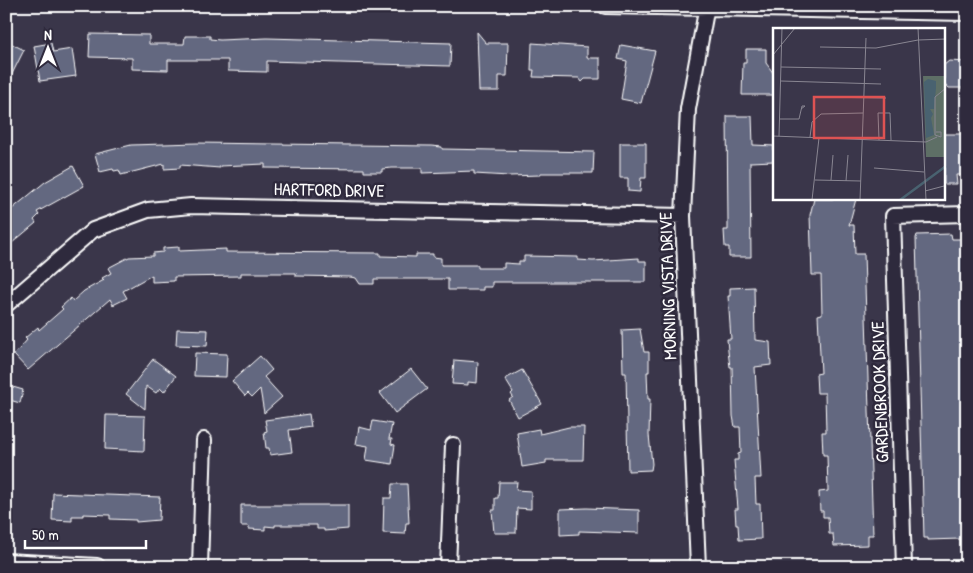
<svg xmlns="http://www.w3.org/2000/svg" width="973" height="573" font-family="'Patrick Hand',sans-serif">
	<style>
		.building { fill: #646780; stroke: #fff }
		.lines { fill: none; stroke-linecap: round; stroke-linejoin: round }
		.minor-casing { stroke: #fff; stroke-width: 18 }
		.tertiary-casing { stroke: #fff; stroke-width: 20 }
		.minor { stroke: #2f2a3d; stroke-width: 14 }
		.tertiary { stroke: #2f2a3d; stroke-width: 16 }
		.labels { text-anchor: middle; stroke-width: 5; stroke-linejoin: round; paint-order: stroke }
		.street-label { font-size: 18px; fill: #fff; stroke: #2f2a3d }
		.inset-river { fill: none; stroke: #496270; stroke-width: 2.5 }
		.inset-road { fill: none; stroke: #898692; stroke-width: 1 }
		.view { fill: #de5353; fill-opacity: 0.15; stroke: #de5353; stroke-width: 2.5 }
		.inset-edge { fill: none; stroke: #fff; stroke-width: 2.5 }
	</style>
	<rect width="100%" height="100%" fill="#3a364a"/>
	<filter id="ink" filterUnits="userSpaceOnUse"><feTurbulence type="fractalNoise" baseFrequency=".02" numOctaves="2"/><feDisplacementMap in="SourceGraphic" scale="10" xChannelSelector="R" yChannelSelector="G"/><feConvolveMatrix kernelMatrix="1 2 1 2 8 2 1 2 1" color-interpolation-filters="sRGB"/></filter>
	<g filter="url(#ink)">
		<path class="building" d="M477,32L486,43H508L507,76H499V91H479Z
			M90,34L149,35V44H184L185,36H210V39L220,40L267,38L451,43L450,66L267,61V72L228,71V60H168V70L132,69V58L89,57Z
			M10,43L24,50L6,86V49Z
			M51,43L53,52L72,49L76,76L40,81L34,46Z
			M532,43L587,47V58H600V79H585L582,82L579,78L533,77L534,70H531Z
			M621,45L655,51L641,103L621,99L627,61L618,59Z
			M746,49H766V63L774,74V95H742L743,63H746Z
			M949,61L967,62V88H949L944,83V65Z
			M727,116H752L753,145L774,146V161L750,162L751,257H729V247H725L724,230H728V223Z
			M944,134H963L964,172L962,175H956L957,184H944Z
			M197,143L431,146L442,147V149L594,152L593,173H541L540,175L509,176L474,174V171L422,173V168H392L382,169V172H364V169L265,168V164L220,166V168L180,165V168L164,169V164L121,175L119,170L114,171L113,169L100,172L95,154L131,145Z
			M620,143H646V178H641L640,192L628,191V178H620Z
			M73,166L84,186L37,212L39,215L34,220L36,223L6,248V214L45,182Z
			M814,199H856L849,225H854L855,254H864L873,535H868V545L834,546L833,534H829L828,517H823V511H820L819,492L828,491L827,455H823L822,432H826L825,393H817L816,374L821,373L818,315L822,314L821,275H812L810,215Z
			M951,234L952,239H967V531L960,539L928,540V538H924L916,238L917,235Z
			M179,247V251L226,249V252L380,253V256L416,257V254H433V257L441,258V265H478V268H504V263L519,264V261H524V256L578,257V260L593,261L639,258V261H646V282H492V287H483V290H448V279H374V284H360L356,278L350,277L296,276V273H241V276L174,277V281L152,282V275L123,291L127,298L113,305L110,299L28,370L14,355L27,340L25,338L38,327L39,330L63,309L61,307L71,298L73,301L84,291L104,280L102,278L111,273L108,268L129,257L153,256V253L163,252V248Z
			M754,287L755,340L770,342L771,365L755,367L761,478H755L756,504H760L761,539L739,540L738,525H736L735,509H738L734,460H738V454L741,453L740,427H735L733,416L732,367H730L728,351L727,339H731L728,296H730V288Z
			M177,329L208,330L207,346L176,345Z
			M640,329L644,352H649V372H647L648,399H650L649,435L652,464L651,470L628,471L626,373H623L622,330Z
			M195,353L227,354L226,377L194,376Z
			M260,356L272,370L264,377L282,397L264,413L260,389L252,397L248,393L245,396L232,381Z
			M153,359L176,376L164,392L160,388L156,393L146,386L145,409L126,394Z
			M454,360L478,362L477,383L468,382V385L452,384Z
			M411,369L427,389L395,413L380,393Z
			M522,370L542,404L518,417L509,400L513,397L511,394L513,392L505,379Z
			M6,385L23,390L20,403L6,399Z
			M309,414L311,427L289,430L292,452L270,455L269,448H266L264,432L267,431L265,420Z
			M106,415L145,416L144,451L105,449Z
			M373,421L392,424L389,439H392L391,444L395,445L392,464L366,460L368,446L356,444L359,427L371,430Z
			M569,427H584L583,460H546V463L522,467L517,433L539,429L540,434Z
			M499,482H517L516,490L531,491V509L517,508L516,533H494L492,510H495V498H498Z
			M392,484H407L409,523H406L405,534L383,533L384,498H391Z
			M53,493L160,497L159,520L136,522V520L110,519V515L83,514V516H72V521L52,520Z
			M241,505H348V529L324,531V529H317V525H275V527L265,526V530L249,529V526H241Z
			M587,508L639,510V533L579,531V534L560,535V509Z"/>
		<g class="lines">
			<defs>
				<path id="minor" d="M605,6L967,13
					M6,305L93,230L148,210L191,206L683,216
					M200,567L204,440
					M448,567L453,445
					M698,567L683,216L688,109L707,6
					M904,567L893,216L967,214"/>
				<path id="tertiary" d="M6,562L97,567"/>
			</defs>
			<use href="#minor" class="minor-casing"/>
			<use href="#tertiary" class="tertiary-casing"/>
			<use href="#minor" class="minor"/>
			<use href="#tertiary" class="tertiary"/>
		</g>
	</g>
	<g class="labels">
		<g class="street-label">
			<text transform="translate(329 190) rotate(1)" y="6">HARTFORD DRIVE</text>
			<text transform="translate(668 286) rotate(-92)" y="6">MORNING VISTA DRIVE</text>
			<text transform="translate(880 392) rotate(-92)" y="6">GARDENBROOK DRIVE</text>
		</g>
	</g>
	<g transform="translate(773 28)">
		<rect width="172" height="172" fill="#3a364a"/>
		<path d="M150,48H172V129H153Z" fill="#5e6f66"/>
		<path d="M155,51L163,53V60L161,81H157L160,86L158,90L161,107L153,110L151,54Z" fill="#496270"/>
		<path class="inset-river" d="M127,172L173,138"/>
		<path class="inset-road" d="M145,0L153,172M145,12L173,11M47,19L103,20L145,12M0,27L22,0M8,39L108,41M8,53L108,56M43,69L113,70M7,91H26L29,78H32L28,81M163,104H168V109L162,107V69L173,60M0,108L153,114L164,109M6,108L9,0M37,109L39,94L48,86L90,85M106,112L105,85H117L118,112M101,140L151,144M42,152L88,153M58,152L60,127M73,153L75,127M152,163L171,158M39,172L46,110M87,172L93,10"/>
		<path class="view" d="M41,69H111V110H41Z"/>
		<rect width="172" height="172" class="inset-edge"/>
	</g>
	<rect width="973" height="573" fill="none" stroke="#2f2a3d" stroke-width="25"/>
	<rect x="12" y="12" width="948" height="548" fill="none" stroke="#fff" stroke-width="2" filter="url(#ink)"/>
	<g transform="translate(48 48)" stroke="#2f2a3d" stroke-width="4" paint-order="stroke">
	<path d="M0-4L9 19L0 12L-9 19Z" fill="#ffffff"/>
	<text y="-8" font-size="14" font-weight="bold" text-anchor="middle" fill="#ffffff">N</text>
	</g>
	<path d="M25 540v8h121v-8" fill="none" stroke="#ffffff" stroke-width="2.5"/>
	<text x="32" y="540" font-size="15" fill="#ffffff" stroke="#2f2a3d" stroke-width="4" paint-order="stroke">50 m</text>
</svg>
